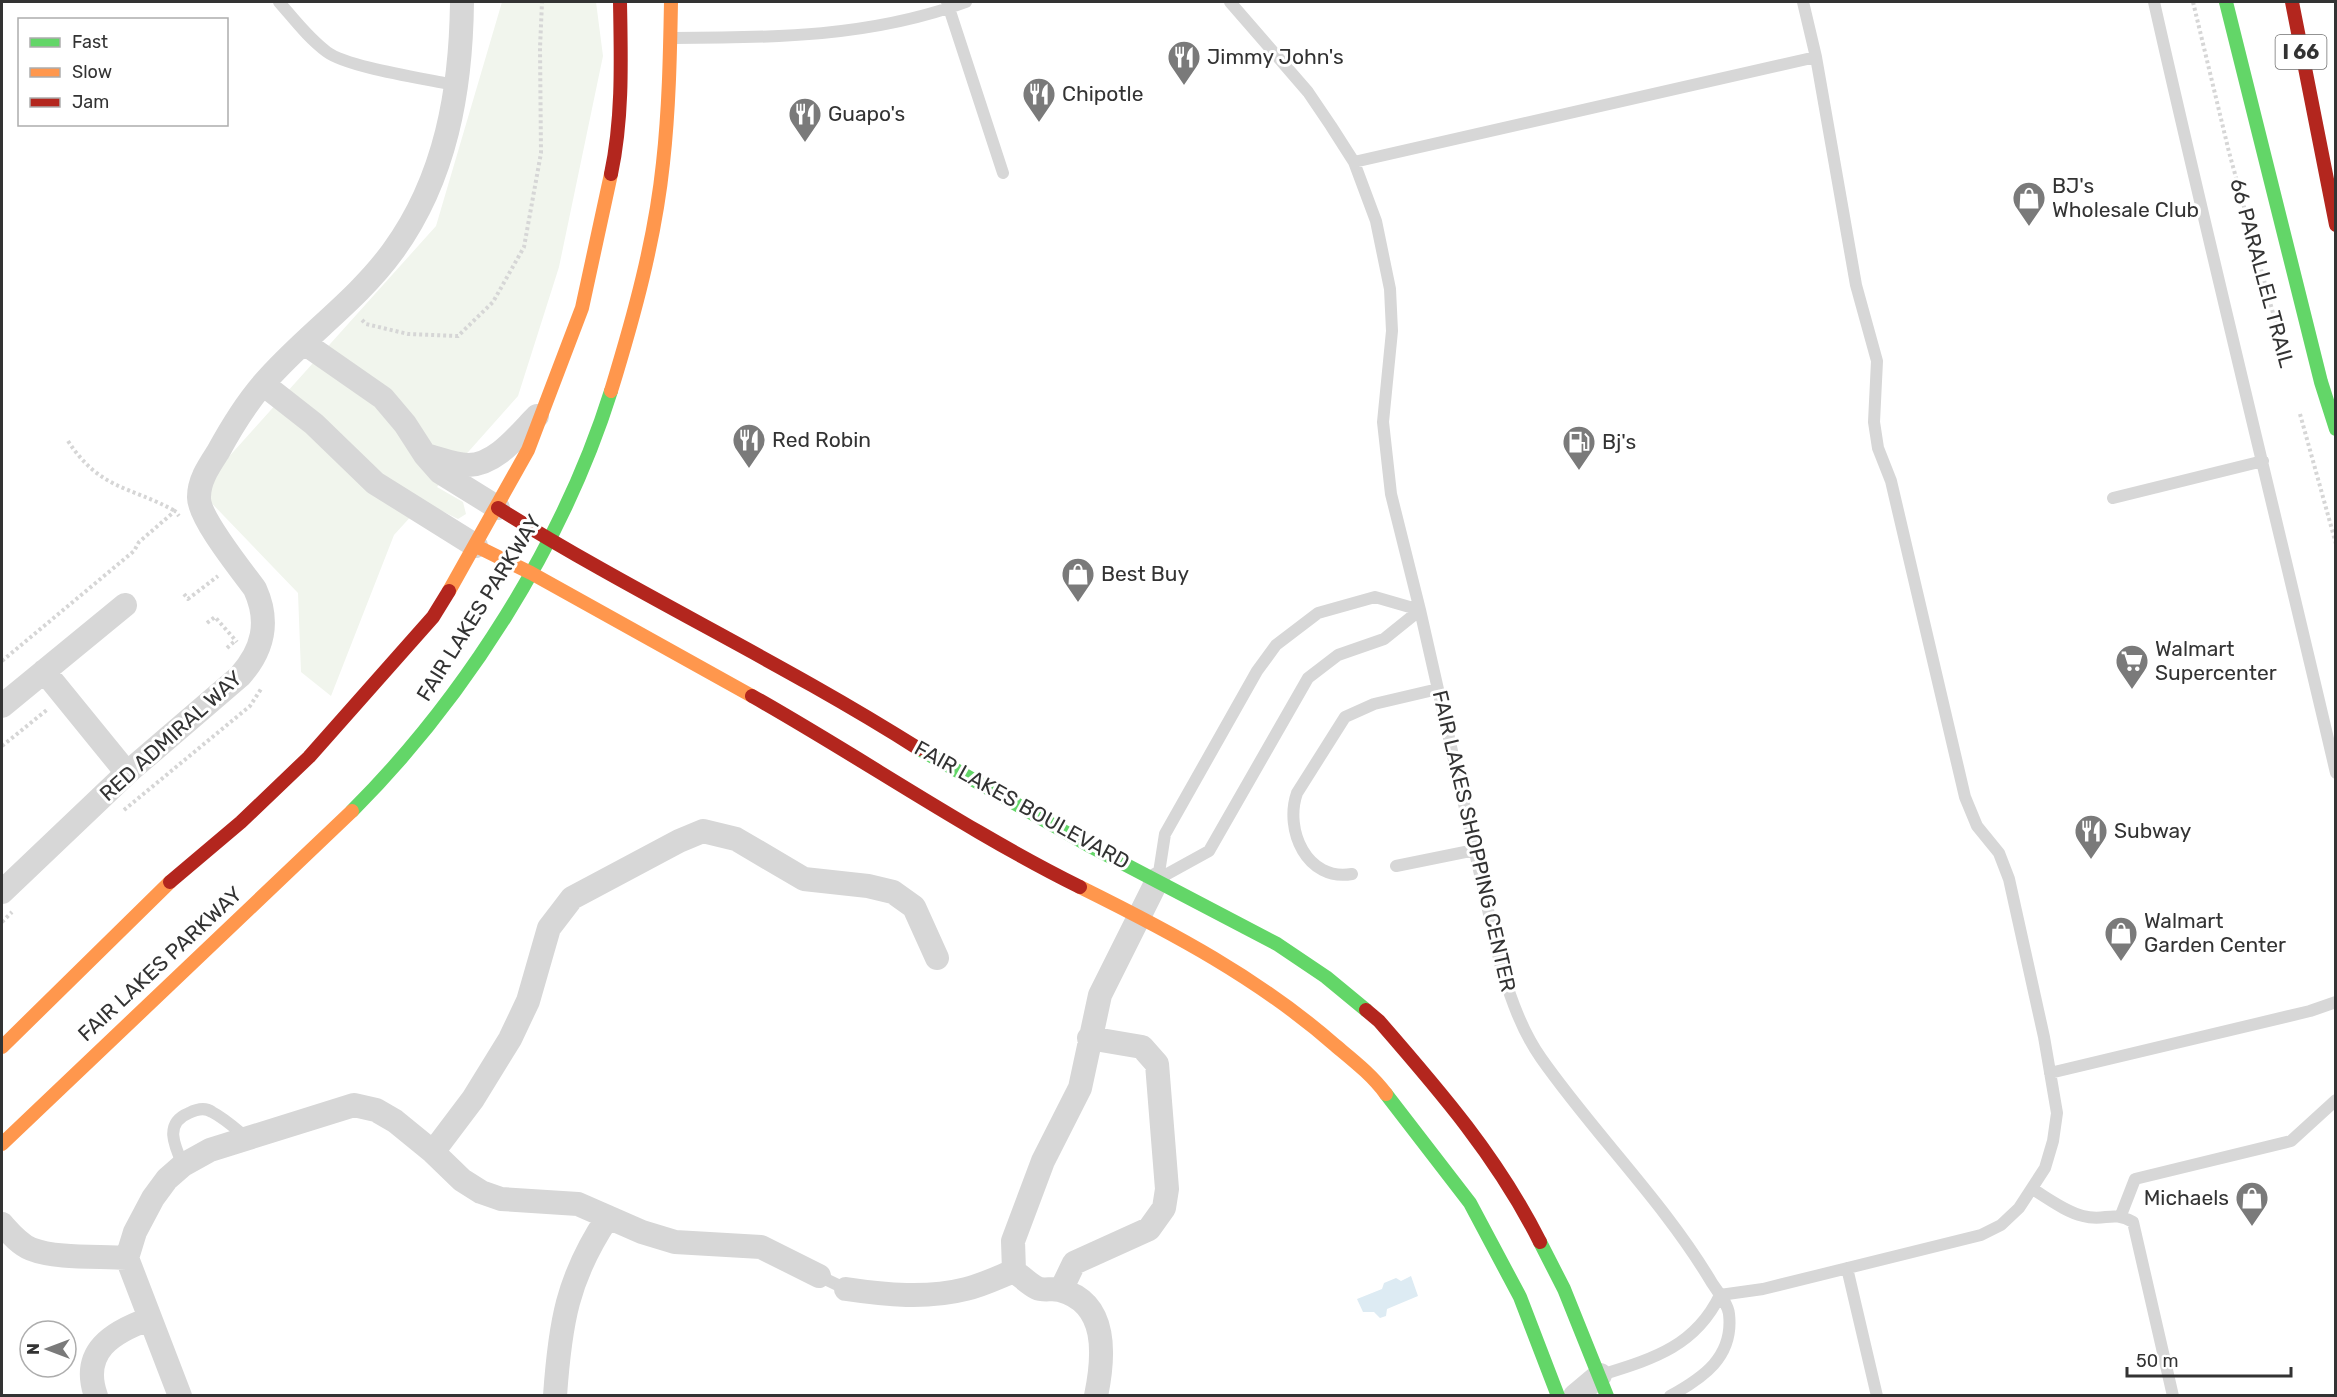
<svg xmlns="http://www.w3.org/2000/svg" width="2337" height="1397" font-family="Rubik,sans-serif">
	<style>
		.green { fill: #f1f5ed }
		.water { fill: #ddebf3 }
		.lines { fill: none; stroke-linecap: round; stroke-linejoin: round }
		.path { stroke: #d6d6d6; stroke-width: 4; stroke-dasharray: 3 3; stroke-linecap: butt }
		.lane { stroke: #d7d7d7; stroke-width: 12 }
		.street { stroke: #d7d7d7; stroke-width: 24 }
		.fast { stroke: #63d668; stroke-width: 14 }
		.slow { stroke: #ff974d; stroke-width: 14 }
		.jam { stroke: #b3261e; stroke-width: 14 }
		.labels { text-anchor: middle; stroke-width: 6; stroke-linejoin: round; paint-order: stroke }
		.shield { fill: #fff; stroke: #707070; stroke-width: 1.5 }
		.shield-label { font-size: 20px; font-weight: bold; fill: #333 }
		.poi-label { font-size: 21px; fill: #333; stroke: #fff; text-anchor: start }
		.street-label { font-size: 21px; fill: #333; stroke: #fff }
	</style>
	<rect width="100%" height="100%" fill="#fff"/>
	<path class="green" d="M502,2H596L603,56L559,267L518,396L437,487L463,502L466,514L458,519L424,502L394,535L331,696L301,672L298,593L199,490L436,226Z"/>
	<path class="water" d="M1411,1276L1418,1296L1387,1309L1386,1316L1380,1318L1374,1312H1363L1357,1299L1382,1289L1384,1283L1396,1278L1401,1281Z"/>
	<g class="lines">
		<path class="path" d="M2193,2L2229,152L2279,335
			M362,320L366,324L408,334L458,336L493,302L524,247L541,153L540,48L542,2
			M2300,414L2336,544
			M68,441C100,490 130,486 175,511
			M184,594L188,599L218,576
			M207,623L215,617L237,642
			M227,648L236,640
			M2,661L134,551L139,542L175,511L179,516
			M2,746L48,709
			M124,810L250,706L261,689
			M2,922L12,912"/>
		<path class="lane" d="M279,2C294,19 308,38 327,52C349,68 428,79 458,86
			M947,2L1003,173
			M1230,2L1308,92L1331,126L1354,162L1376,221L1390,289L1392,331L1383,422L1391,494L1420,610L1501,967C1511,999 1522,1031 1541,1058C1595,1135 1664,1202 1712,1283C1718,1292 1728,1304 1729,1314C1734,1357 1703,1378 1670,1396
			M2154,2C2212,259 2276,516 2336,773
			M673,38C773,38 872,37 966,2
			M1354,162L1816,57
			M2113,498L2263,461
			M1396,866L1475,850
			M1352,874C1307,882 1284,830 1297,793L1345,717L1374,704L1438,689
			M1160,878L1209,851L1308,678L1338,655L1384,639L1420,610
			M1158,879L1165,834L1257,671L1276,645L1318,613L1375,597L1420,610
			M2050,1073L2310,1011L2336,1002
			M183,1165C174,1145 164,1123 189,1113C197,1109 205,1107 212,1112C224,1118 236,1129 247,1138
			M2034,1190C2049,1199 2066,1212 2083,1216C2105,1222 2112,1210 2133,1222L2173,1396
			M2121,1215L2135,1179L2291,1141L2336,1100
			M1847,1268L1877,1396
			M819,1276L846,1289
			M1720,1295L1763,1289L1981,1235L2001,1225L2019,1208L2045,1168L2053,1141L2057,1113L2044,1037L2009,879L1999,853L1977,826L1965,797L1891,481L1878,448L1874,422L1877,361L1856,285L1816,57L1803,2
			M1601,1375C1652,1359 1695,1347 1720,1295"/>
		<path class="street" d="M304,343L383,398L405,424L425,455L440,472L498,508
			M263,384L314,424L375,483L476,546
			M425,455C438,458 454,465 468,465C496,465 519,434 537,416
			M44,671L127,773
			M2,706L125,605
			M2,892L127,773L240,676C263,650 270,622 255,589C242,571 198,517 199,497C199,480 209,466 218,452C231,428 245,405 263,384C303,337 356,302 393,251C446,178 461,90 462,2
			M433,1152L473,1099L510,1039L528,1001L549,928L572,898L679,841L703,831L736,839L804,879L868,886L893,892L914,907L937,958
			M2,1224C10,1233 19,1244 31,1249C56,1259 99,1256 127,1258
			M1014,1271L1013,1241L1043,1161L1080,1088L1100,995L1158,879
			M846,1289C886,1295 927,1299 966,1289C983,1285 999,1277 1014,1271C1021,1276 1029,1284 1037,1288C1043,1291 1052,1288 1060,1290C1109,1303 1104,1357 1096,1396
			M1061,1290L1074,1263L1149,1229L1164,1208L1167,1189L1157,1064L1142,1047L1089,1038
			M96,1396C80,1351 113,1332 149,1319
			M180,1396L127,1258L135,1232L153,1198L167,1179L183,1165L210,1150L354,1105L376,1110L395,1121L433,1152L462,1180L481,1192L501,1199L578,1204L642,1232L675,1242L761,1247L819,1276
			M555,1396C560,1324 567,1278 608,1217
			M1575,1396L1600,1375"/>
		<path class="fast" d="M2226,2L2321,382L2336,429
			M919,749L1088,845L1277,944L1326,977L1366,1010
			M352,811C465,698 563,544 611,391
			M1386,1094L1470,1203L1520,1297L1558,1396
			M1540,1242L1564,1289L1607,1396"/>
		<path class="slow" d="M611,391C634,316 655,240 663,163C669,109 670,56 671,2
			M476,546L531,573L752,696
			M449,591L528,450L582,308L611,174
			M1080,887C1171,932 1260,979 1336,1046C1354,1061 1372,1075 1386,1094
			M2,1047L170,882
			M2,1144L352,811"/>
		<path class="jam" d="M2292,2L2336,225
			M611,174C623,118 621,59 620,2
			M498,508C635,594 782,662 919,749
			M752,696C862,758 967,831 1080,887
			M170,882L241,822L309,757L433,617L449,591
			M1366,1010L1379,1021C1440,1091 1498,1158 1540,1242"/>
	</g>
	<defs>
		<symbol id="restaurant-pin" viewBox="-11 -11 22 30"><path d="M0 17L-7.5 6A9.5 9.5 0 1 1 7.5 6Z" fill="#7a7a7a" stroke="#fff"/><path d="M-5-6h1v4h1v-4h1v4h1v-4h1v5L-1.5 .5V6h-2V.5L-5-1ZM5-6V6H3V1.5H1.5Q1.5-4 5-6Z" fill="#fff"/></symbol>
		<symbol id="shop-pin" viewBox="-11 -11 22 30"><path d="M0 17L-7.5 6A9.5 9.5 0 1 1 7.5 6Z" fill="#7a7a7a" stroke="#fff"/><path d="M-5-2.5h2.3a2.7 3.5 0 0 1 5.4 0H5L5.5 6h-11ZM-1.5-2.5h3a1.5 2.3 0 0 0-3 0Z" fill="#fff"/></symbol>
		<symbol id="fuel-pin" viewBox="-11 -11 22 30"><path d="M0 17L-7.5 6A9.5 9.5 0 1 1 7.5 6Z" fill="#7a7a7a" stroke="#fff"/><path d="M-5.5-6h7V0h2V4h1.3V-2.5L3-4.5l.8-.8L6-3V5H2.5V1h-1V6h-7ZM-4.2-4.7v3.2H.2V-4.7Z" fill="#fff"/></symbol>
		<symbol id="supermarket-pin" viewBox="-11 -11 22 30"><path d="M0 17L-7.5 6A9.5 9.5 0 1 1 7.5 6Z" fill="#7a7a7a" stroke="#fff"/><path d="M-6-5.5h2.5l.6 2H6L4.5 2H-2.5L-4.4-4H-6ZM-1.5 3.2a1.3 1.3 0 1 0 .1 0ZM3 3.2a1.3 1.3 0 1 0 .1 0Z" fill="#fff"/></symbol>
	</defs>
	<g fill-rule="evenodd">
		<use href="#restaurant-pin" x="1165" y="38" width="38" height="52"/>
		<use href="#restaurant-pin" x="1020" y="75" width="38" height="52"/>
		<use href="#restaurant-pin" x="786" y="95" width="38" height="52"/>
		<use href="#shop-pin" x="2010" y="179" width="38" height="52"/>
		<use href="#restaurant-pin" x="730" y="421" width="38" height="52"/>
		<use href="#fuel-pin" x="1560" y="423" width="38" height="52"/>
		<use href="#shop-pin" x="1059" y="555" width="38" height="52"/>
		<use href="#supermarket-pin" x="2113" y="642" width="38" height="52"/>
		<use href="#restaurant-pin" x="2072" y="812" width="38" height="52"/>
		<use href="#shop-pin" x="2102" y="914" width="38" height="52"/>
		<use href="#shop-pin" x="2233" y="1179" width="38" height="52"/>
	</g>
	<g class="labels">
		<rect class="shield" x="2275.5" y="35" width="51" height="34" rx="4.5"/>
		<g class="shield-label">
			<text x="2301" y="59">I 66</text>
		</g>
		<g class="poi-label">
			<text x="1207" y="64">Jimmy John's</text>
			<text x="1062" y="101">Chipotle</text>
			<text x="828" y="121">Guapo's</text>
			<text x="2052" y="193">BJ's<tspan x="2052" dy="24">Wholesale Club</tspan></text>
			<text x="772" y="447">Red Robin</text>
			<text x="1602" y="449">Bj's</text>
			<text x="1101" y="581">Best Buy</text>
			<text x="2155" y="656">Walmart<tspan x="2155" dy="24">Supercenter</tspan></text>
			<text x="2114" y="838">Subway</text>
			<text x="2144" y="928">Walmart<tspan x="2144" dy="24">Garden Center</tspan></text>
			<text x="2229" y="1205" text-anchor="end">Michaels</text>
		</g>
		<g class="street-label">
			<text transform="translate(2262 273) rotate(75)" y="7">66 PARALLEL TRAIL</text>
			<text transform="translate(479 608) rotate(-58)" y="7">FAIR LAKES PARKWAY</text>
			<text transform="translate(171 736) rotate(-42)" y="7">RED ADMIRAL WAY</text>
			<text transform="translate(1022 805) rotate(29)" y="7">FAIR LAKES BOULEVARD</text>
			<text transform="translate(1474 841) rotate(77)" y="7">FAIR LAKES SHOPPING CENTER</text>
			<text transform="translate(160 964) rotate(-43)" y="7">FAIR LAKES PARKWAY</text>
		</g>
	</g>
	<rect width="2337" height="1397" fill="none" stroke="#333333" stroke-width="6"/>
	<rect x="18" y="18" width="210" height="108" fill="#ffffff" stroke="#adadad" stroke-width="1.5"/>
	<rect x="30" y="38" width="30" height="9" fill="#63d668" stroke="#adadad" stroke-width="1.5"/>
	<text x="72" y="48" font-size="18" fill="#333333">Fast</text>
	<rect x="30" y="68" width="30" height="9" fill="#ff974d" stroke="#adadad" stroke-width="1.5"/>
	<text x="72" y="78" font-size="18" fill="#333333">Slow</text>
	<rect x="30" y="98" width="30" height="9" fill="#b3261e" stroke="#adadad" stroke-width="1.5"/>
	<text x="72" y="108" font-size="18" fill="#333333">Jam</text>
	<g transform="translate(48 1349) rotate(270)"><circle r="28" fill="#ffffff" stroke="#adadad" stroke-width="1.5"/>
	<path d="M0-4.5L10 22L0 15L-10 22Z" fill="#7a7a7a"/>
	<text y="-9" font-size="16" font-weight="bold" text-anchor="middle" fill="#333333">N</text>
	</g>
	<path d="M2127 1367v9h164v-9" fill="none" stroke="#333333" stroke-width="3"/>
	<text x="2136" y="1367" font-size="18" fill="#333333" stroke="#ffffff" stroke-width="4.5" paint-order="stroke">50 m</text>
</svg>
